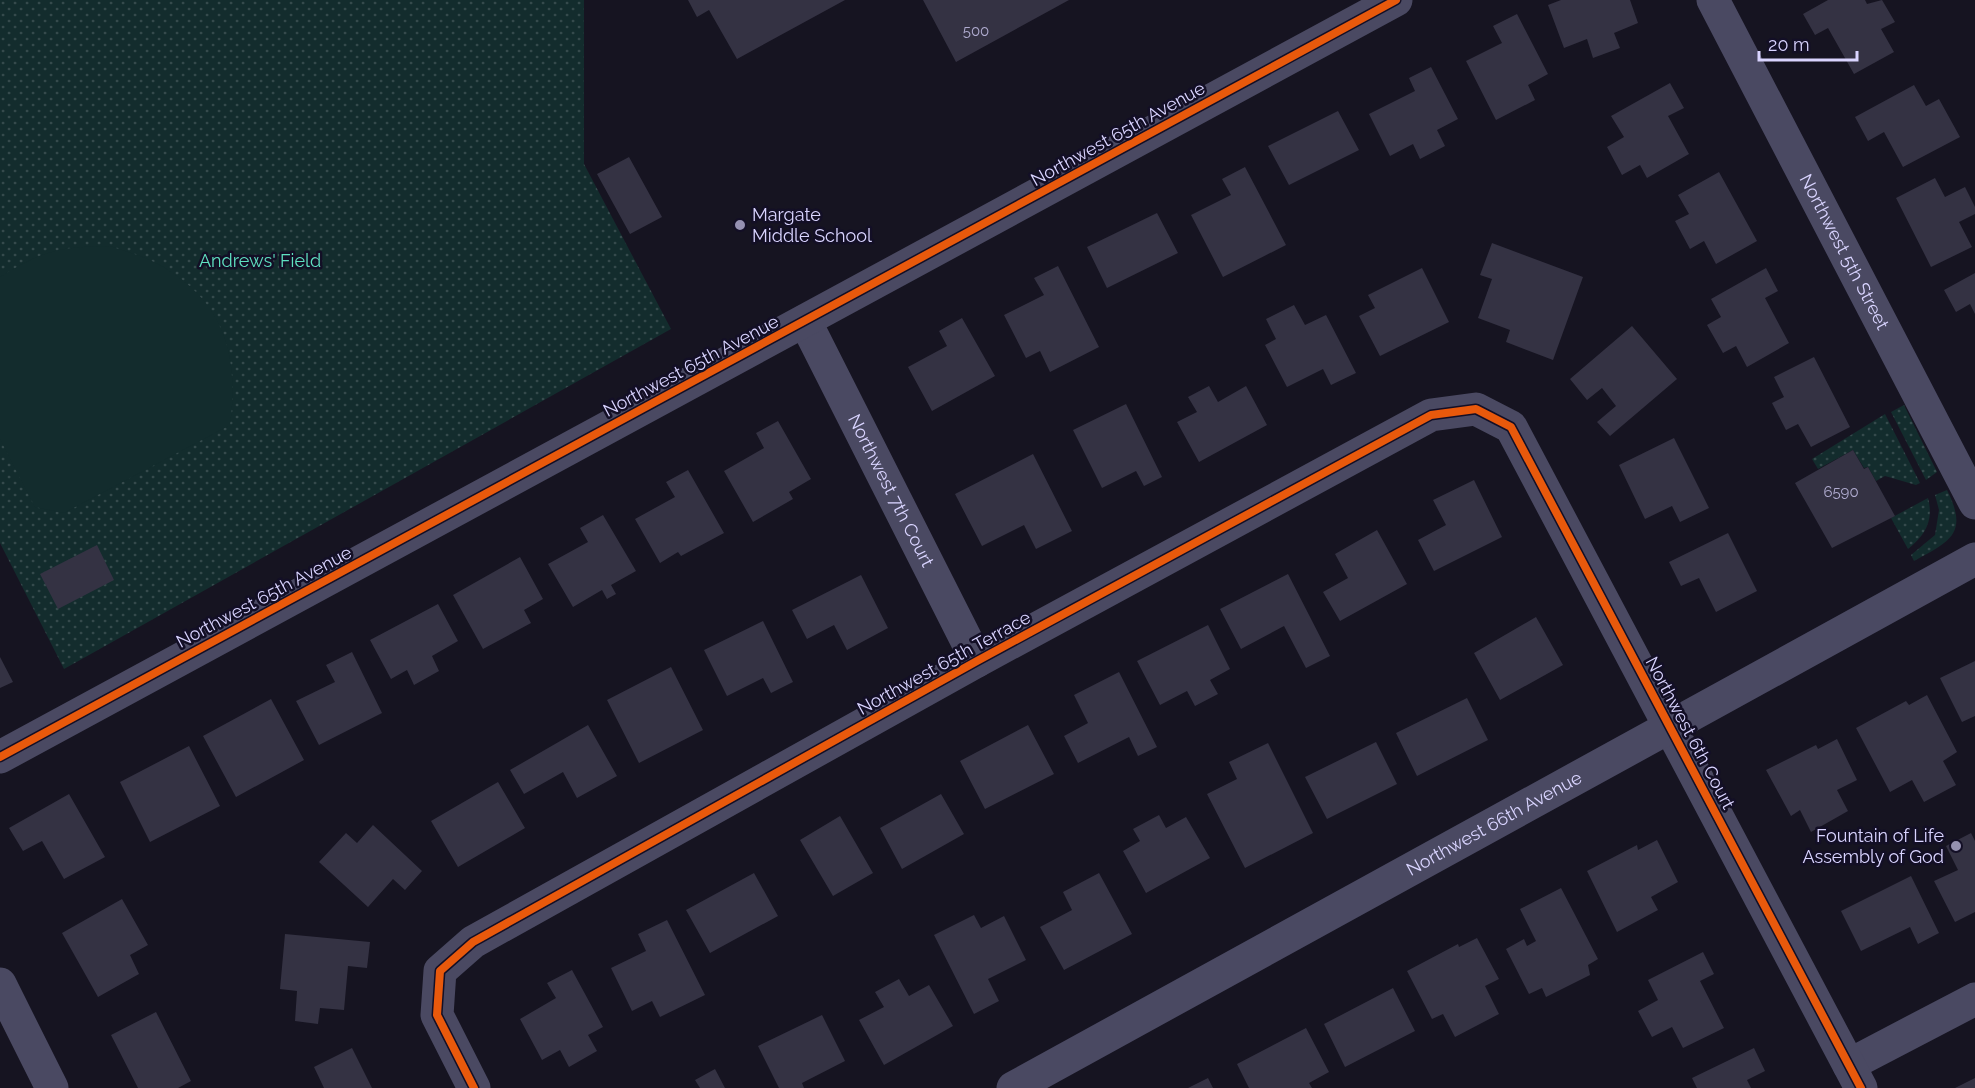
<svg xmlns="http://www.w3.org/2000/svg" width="1975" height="1088" font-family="Raleway,sans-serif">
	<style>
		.green { fill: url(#green-dots) }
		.pitch { fill: #132c2d }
		.building { fill: #343243 }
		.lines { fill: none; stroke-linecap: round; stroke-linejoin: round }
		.minor { stroke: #4a4962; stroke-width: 33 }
		.cycleway-casing { stroke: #130f26; stroke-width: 11 }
		.cycleway { stroke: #e8590c; stroke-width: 8 }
		.poi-dot { fill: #9591b1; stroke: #130f26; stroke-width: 2 }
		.labels { text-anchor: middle; stroke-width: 5; stroke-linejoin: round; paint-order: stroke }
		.number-label { font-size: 15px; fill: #b0acd0 }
		.street-label { font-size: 18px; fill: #d9d4ff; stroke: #130f26 }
		.poi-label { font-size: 18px; fill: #d9d4ff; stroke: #130f26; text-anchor: start }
		.park-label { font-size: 18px; fill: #5fe0c0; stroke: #130f26 }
	</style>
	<defs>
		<pattern id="green-dots" width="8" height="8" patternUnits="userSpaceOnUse" patternTransform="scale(1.5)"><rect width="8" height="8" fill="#132c2d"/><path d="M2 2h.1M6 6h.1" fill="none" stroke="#354a4c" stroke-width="1.8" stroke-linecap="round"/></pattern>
	</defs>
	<rect width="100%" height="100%" fill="#161421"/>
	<path class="green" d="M0,0H584V164L671,329L64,669L0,543Z
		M1904,405L1937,472L1926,480L1891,412Z
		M1885,414L1920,483L1916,485L1885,476L1876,481L1868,467L1864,468L1853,450L1818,469L1812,459Z
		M1947,490C1969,534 1950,541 1914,561L1911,555L1935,535L1939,510L1935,495Z
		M1928,498C1934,521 1925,535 1908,549L1891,518Z"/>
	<path class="pitch" d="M110,246C124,251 140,255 154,262C222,297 240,352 230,425L64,513L35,507L0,439V277C44,250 59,247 110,246Z"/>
	<path class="building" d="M688,0H845L737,59L709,10L697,17Z
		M923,0H1069L956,62Z
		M1561,0H1630L1638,23L1614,33L1620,48L1593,58L1587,39L1564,48L1548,5Z
		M1828,0H1865L1867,4L1882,0L1895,22L1881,29L1894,52L1854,74L1828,28L1815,35L1803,14Z
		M1517,14L1548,74L1528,85L1535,100L1496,120L1466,61L1502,43L1493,26Z
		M1431,67L1458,119L1437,130L1445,146L1420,159L1413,144L1390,156L1369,114L1415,91L1409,78Z
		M1670,83L1684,108L1668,116L1689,154L1647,178L1640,165L1622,175L1607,147L1624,137L1611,116Z
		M1914,85L1926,106L1939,99L1960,137L1903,167L1884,132L1868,141L1855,117Z
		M1338,111L1359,150L1289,185L1268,146Z
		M629,157L662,217L630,234L597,174Z
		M1245,167L1286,245L1223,277L1191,215L1231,195L1222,179Z
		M1719,172L1757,241L1716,264L1704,241L1690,249L1675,221L1689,214L1678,195Z
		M1935,178L1945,197L1965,187L1975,207V214L1959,222L1972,247L1931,267L1896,198Z
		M1157,213L1178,253L1107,288L1087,247Z
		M1492,243L1583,277L1553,360L1506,342L1510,330L1478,318L1492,279L1480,275Z
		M1058,266L1099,347L1050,372L1040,351L1026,358L1004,315L1044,295L1034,278Z
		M1422,268L1449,322L1380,356L1359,316L1375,308L1368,295Z
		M1766,268L1778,291L1765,298L1789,343L1747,367L1736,346L1723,353L1707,325L1721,317L1711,299Z
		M1975,273V314L1970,304L1956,312L1944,290Z
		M1294,305L1305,325L1326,315L1356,373L1331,385L1323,369L1287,387L1265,345L1276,339L1266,319Z
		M962,318L995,376L932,411L908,367L947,346L939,331Z
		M1632,326L1677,379L1610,436L1597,422L1616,406L1602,388L1587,400L1570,379Z
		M1814,357L1850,427L1811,447L1798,424L1786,430L1772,403L1784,397L1774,377Z
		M1209,386L1218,402L1246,386L1267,425L1199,462L1177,422L1197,412L1188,397Z
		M1126,404L1162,477L1144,486L1136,471L1102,488L1073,430Z
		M778,421L811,479L789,492L793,499L753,522L724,471L764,448L756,433Z
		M1674,438L1709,508L1680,522L1672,506L1645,519L1619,465Z
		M1853,450L1864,469L1868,467L1895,516L1832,548L1795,483Z
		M1033,454L1072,531L1036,549L1024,525L982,546L955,494Z
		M688,470L724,533L681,556L678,552L660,563L635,519L675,497L666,482Z
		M1474,480L1502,537L1434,571L1418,540L1446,525L1433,500Z
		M603,515L636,571L611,585L616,594L607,599L602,590L573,607L548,564L588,542L580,528Z
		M1377,530L1407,584L1340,621L1323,592L1348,578L1335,554Z
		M1728,533L1757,591L1716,612L1699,578L1681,586L1669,562Z
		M97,545L114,580L58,609L40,574Z
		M520,557L543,599L524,610L531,623L483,649L453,595Z
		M1288,574L1330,656L1306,668L1284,626L1241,649L1220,609Z
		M861,575L888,628L847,650L834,625L807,639L792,610Z
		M438,604L458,641L432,656L439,671L414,685L407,670L391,679L370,640Z
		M1536,617L1563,665L1500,700L1474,653Z
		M763,621L793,682L771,693L763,678L727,696L704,650Z
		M1208,625L1230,669L1210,680L1218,694L1195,706L1187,691L1160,705L1137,661Z
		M352,652L382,713L319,745L296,701L335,682L326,665Z
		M0,657L13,682L0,688Z
		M1975,661V716L1962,722L1940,678Z
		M671,667L703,730L639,763L607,700Z
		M1119,672L1157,747L1138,756L1129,737L1078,763L1064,736L1088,723L1074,695Z
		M1927,695L1957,752L1943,761L1956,785L1924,802L1912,780L1890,792L1856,728L1906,701L1909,705Z
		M1467,698L1488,740L1417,776L1396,733Z
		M271,699L304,760L236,797L203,736Z
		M588,725L617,776L577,798L563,772L524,794L510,770Z
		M1028,725L1054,774L985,809L960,761Z
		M1837,739L1857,780L1837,790L1848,811L1811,832L1800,810L1791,816L1766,770L1816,745L1818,749Z
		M1376,742L1397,784L1327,819L1305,777Z
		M1268,743L1313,833L1245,868L1207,794L1237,779L1229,762Z
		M189,746L220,806L150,842L120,782Z
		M498,782L525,828L458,867L431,821Z
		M69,794L105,857L64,879L42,841L23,851L9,828Z
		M941,794L964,834L902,869L880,828Z
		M1159,815L1166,828L1186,817L1210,858L1146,893L1123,851L1140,841L1133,829Z
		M840,816L873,873L833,896L800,840Z
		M373,825L422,871L405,890L393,879L368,907L319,862L346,833L357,843Z
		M1971,833L1975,841V912L1955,922L1934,881L1958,870L1946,846Z
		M1657,840L1678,882L1651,897L1658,910L1617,932L1587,871L1637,845L1638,850Z
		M754,873L778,916L710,953L686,910Z
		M1099,873L1132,934L1064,970L1040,927L1072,910L1063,892Z
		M1911,876L1939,933L1918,944L1910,927L1861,951L1841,911Z
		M1561,888L1598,959L1588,965L1590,975L1546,997L1542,988L1529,994L1506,949L1524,939L1527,946L1536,941L1520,909Z
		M122,899L148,945L130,955L139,974L98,997L62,933Z
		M974,915L981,928L1004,916L1026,960L988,979L999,1001L974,1014L934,935Z
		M667,920L705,995L660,1017L652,1001L632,1011L611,968L646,951L638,934Z
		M285,934L370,942L367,968L348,966L344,1010L320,1008L318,1024L295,1021L297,991L280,989Z
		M1477,938L1499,979L1485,986L1499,1014L1455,1037L1443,1014L1432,1019L1407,971L1458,944L1459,947Z
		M1703,952L1714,974L1700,981L1724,1028L1683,1048L1672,1027L1652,1037L1638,1011L1658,1000L1648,980Z
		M572,970L603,1027L588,1035L597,1051L569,1067L560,1050L542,1060L520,1019L556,998L547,983Z
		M899,979L909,996L929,985L953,1026L884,1065L859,1020L884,1007L875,992Z
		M1393,988L1415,1031L1345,1067L1324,1024Z
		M156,1012L191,1081L178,1088H138L111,1035Z
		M822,1015L845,1061L802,1083L804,1088H779L758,1046Z
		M1306,1028L1329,1072L1309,1083L1312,1088H1249L1237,1064Z
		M352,1048L372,1088H324L314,1067Z
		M1754,1048L1765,1071L1747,1080L1751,1088H1697L1692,1078Z
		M715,1069L725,1088H700L695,1080Z
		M1208,1078L1213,1088H1188Z
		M1975,1078V1088H1955Z"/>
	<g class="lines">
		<g class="minor">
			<path id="s1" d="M1713,0L1975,503"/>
			<path id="s2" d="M805,321L977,661"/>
			<path d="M0,757L1396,0"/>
			<path d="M0,984L52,1088"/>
			<path d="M1849,1065L1975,999"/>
			<path d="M474,1088L437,1015L440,971L473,942L977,661L1431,415L1476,409L1511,427L1861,1088"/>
			<path id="s3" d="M1013,1088L1975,559"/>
		</g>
		<defs>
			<path id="cycleway" d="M0,757L1396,0
				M474,1088L437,1015L440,971L473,942L977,661L1431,415L1476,409L1511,427L1861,1088"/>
		</defs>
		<use href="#cycleway" class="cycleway-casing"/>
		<use href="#cycleway" class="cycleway"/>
	</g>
	<g class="poi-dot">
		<circle cx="740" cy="225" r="6"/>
		<circle cx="1956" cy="846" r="6"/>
	</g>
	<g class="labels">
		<g class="number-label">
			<text x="976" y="36">500</text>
			<text x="1841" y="497">6590</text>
		</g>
		<g class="street-label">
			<text transform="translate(1118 134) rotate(-29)" y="6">Northwest 65th Avenue</text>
			<text dy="6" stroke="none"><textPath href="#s1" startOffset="284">Northwest 5th Street</textPath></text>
			<text transform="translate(691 366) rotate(-28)" y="6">Northwest 65th Avenue</text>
			<text dy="6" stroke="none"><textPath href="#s2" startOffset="190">Northwest 7th Court</textPath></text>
			<text transform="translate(264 597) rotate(-28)" y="6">Northwest 65th Avenue</text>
			<text transform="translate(944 663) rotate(-29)" y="6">Northwest 65th Terrace</text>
			<text transform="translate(1690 733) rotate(62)" y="6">Northwest 6th Court</text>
			<text dy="6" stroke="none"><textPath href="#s3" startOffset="549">Northwest 66th Avenue</textPath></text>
		</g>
		<g class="poi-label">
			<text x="752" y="221">Margate<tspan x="752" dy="21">Middle School</tspan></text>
			<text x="1944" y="842" text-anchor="end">Fountain of Life<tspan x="1944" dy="21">Assembly of God</tspan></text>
		</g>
		<g class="park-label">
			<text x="260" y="267">Andrews' Field</text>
		</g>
	</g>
	<path d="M1759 51v9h98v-9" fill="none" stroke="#d9d4ff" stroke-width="3"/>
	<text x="1768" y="51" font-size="18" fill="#d9d4ff" stroke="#130f26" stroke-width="4.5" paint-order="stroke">20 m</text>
</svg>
